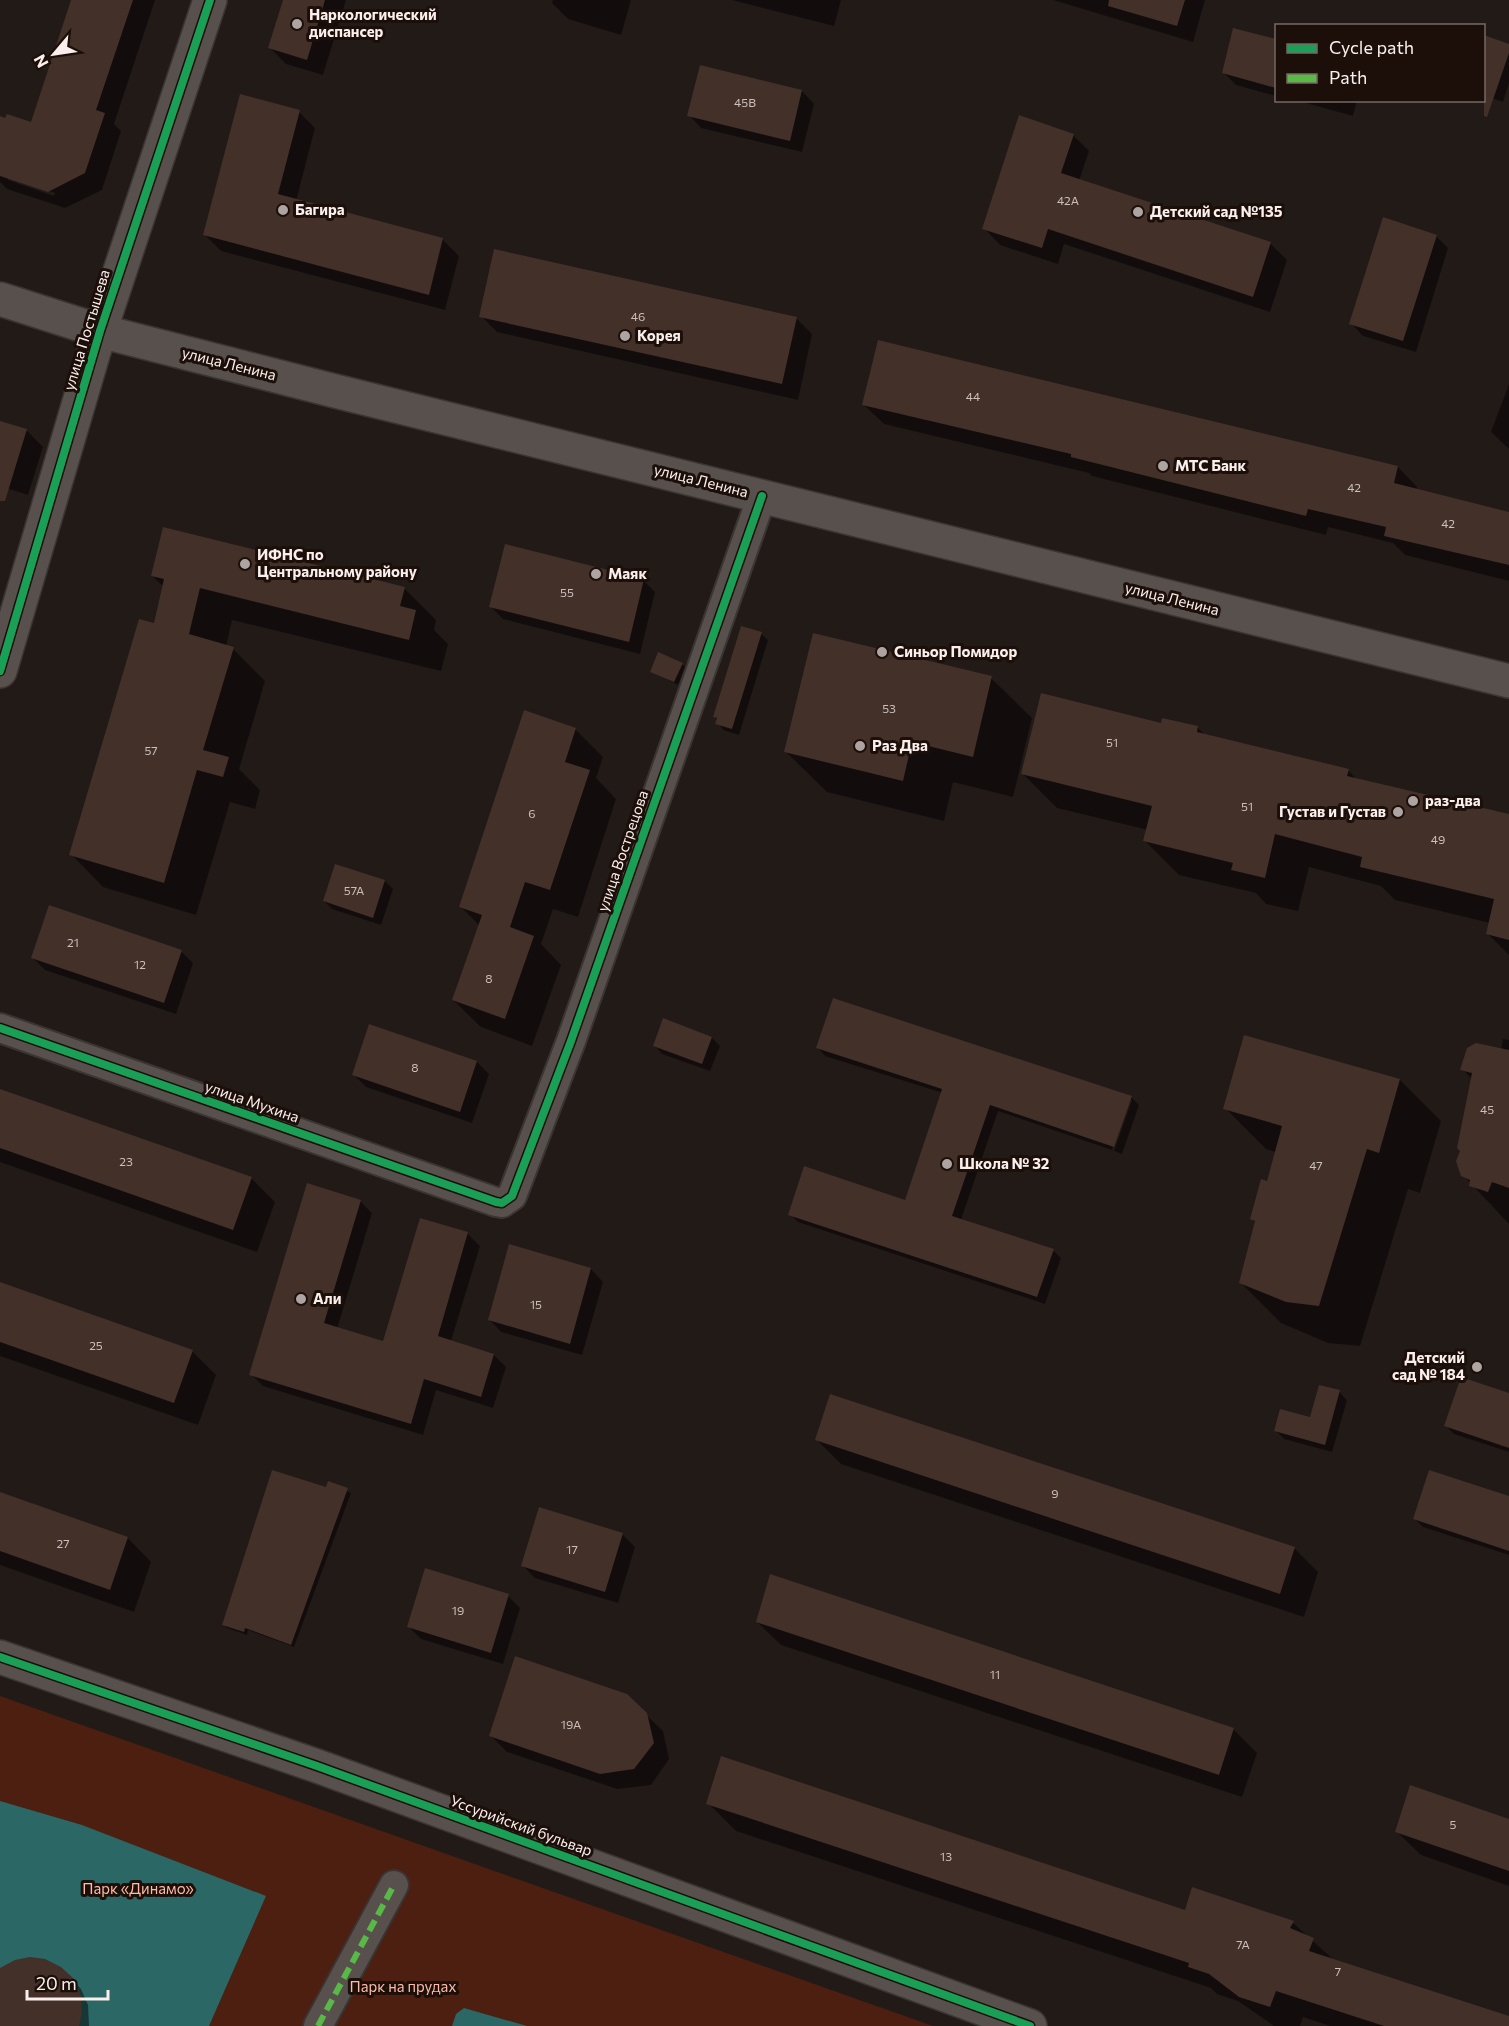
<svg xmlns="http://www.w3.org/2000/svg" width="1509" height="2026" font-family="Commissioner,sans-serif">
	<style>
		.green { fill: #4c1f10 }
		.water { fill: #2a6765 }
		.shadow { fill: #0007; fill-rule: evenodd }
		.building { fill: #423029 }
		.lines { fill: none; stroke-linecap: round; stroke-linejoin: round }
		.street-casing { stroke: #3a3432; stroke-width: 32 }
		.secondary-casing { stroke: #3a3432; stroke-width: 36 }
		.street { stroke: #57504d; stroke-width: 28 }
		.secondary { stroke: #57504d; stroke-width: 33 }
		.quiet { stroke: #58b947; stroke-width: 6; stroke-dasharray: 12 6; stroke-linecap: butt }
		.cycleway-casing { stroke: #1c0f0a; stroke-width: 11 }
		.cycleway { stroke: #1a9f57; stroke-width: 8 }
		.poi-dot { fill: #aea4a1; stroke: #1c0f0a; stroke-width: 2 }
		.labels { text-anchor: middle; stroke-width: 6; stroke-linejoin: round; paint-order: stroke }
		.number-label { font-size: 12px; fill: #ccbfbb }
		.poi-label { font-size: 15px; font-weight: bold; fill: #faefec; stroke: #1c0f0a; text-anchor: start }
		.street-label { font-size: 15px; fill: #faefec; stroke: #1c0f0a }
		.park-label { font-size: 15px; fill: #ffbba5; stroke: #1c0f0a }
	</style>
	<rect width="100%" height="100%" fill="#221a17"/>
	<path class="green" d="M0,1696L933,2026H0Z"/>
	<path class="water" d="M0,1801L82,1825L266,1896L209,2026H0Z
		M464,2008L527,2026H452L456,2014Z"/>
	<path class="shadow" d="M73,0H155L114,124L121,131L102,190L65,208L7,189L0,182V118L32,124ZM8,177L55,193L54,196L8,180Z
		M284,0H346L323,75L286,64L270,48Z
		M553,0H631L621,35L568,19L552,3Z
		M732,0H841L834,26Z
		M1053,0H1205L1193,42Z
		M1235,30L1276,41V96L1236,85L1224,73Z
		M1484,36L1509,45V83L1503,102L1484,95Z
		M802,91L814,104L802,152L701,128L689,115Z
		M1295,100H1357L1353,116Z
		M299,112L315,128L296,201L442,239L459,256L445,310L221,251L204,234Z
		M1073,135L1089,151L1079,181L1271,244L1287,260L1270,312L1064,244L1058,264L1000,245L984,228Z
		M1436,236L1448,248L1416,352L1363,336L1351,323Z
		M481,316L796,318L812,334L798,400L497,332Z
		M879,342L1398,467L1417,487V490L1509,513V581L1405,555L1393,543L1328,527L1326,535L1092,476L1089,473L884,424L864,405Z
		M1509,384V449L1491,432Z
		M0,422L27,431L43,447L28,495L0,486Z
		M152,576L404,588L436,620L434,630L448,644L441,671L232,620L226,647L233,649L265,681L239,769L260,790L255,809L230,802L196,915L103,887L71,854L155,625L164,587Z
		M643,580L655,592L640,654L503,619L491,607Z
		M761,634L768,640L739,735L723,730L715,717Z
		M682,664L685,667L678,685L652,671Z
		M991,678L1032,718L1013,797L953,782L944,821L827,792L786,752Z
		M1162,725L1198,728L1206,736L1348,770L1357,780L1509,815V955L1487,933L1490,923L1395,900L1381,886L1309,867L1298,911L1266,904L1256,893L1179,875L1145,841L1148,830L1057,808L1023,774Z
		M575,729L603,757L596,778L616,799L578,917L553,909L541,944L561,965L532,1046L481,1027L453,1000L480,926L460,906Z
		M385,881L393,889L381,925L332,909L324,901Z
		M181,951L193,963L176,1014L45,970L33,958Z
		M712,1038L720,1046L710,1071L662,1054L655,1046Z
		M1503,1039L1509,1040V1224L1463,1175L1462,1151L1472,1079L1462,1069L1501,1050Z
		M818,1048L1131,1097L1139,1105L1122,1154L1114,1151L1132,1100H1129L1112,1150L998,1111L961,1220L1053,1250L1061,1258L1045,1304L798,1222L790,1214L906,1202L943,1093L825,1056Z
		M477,1062L489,1074L472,1123L366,1087L354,1075Z
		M1400,1080L1441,1121L1420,1193L1408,1189L1360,1346L1328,1343L1281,1323L1240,1282L1256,1223L1252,1219L1268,1183L1276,1152L1266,1149L1225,1108Z
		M0,1090L251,1178L275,1202L257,1252L0,1162Z
		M360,1201L372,1213L337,1329L384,1343L421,1220L468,1234L480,1246L451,1341L494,1355L506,1367L493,1408L436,1390L423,1435L263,1386L251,1374Z
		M510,1246L591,1269L603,1282L582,1355L501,1332L489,1319Z
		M0,1284L192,1351L216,1375L198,1425L0,1356Z
		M1339,1392L1347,1400L1332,1452L1284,1439L1276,1431L1311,1419Z
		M1509,1395V1452L1454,1434L1446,1426Z
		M817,1440L1294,1548L1318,1572L1304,1617L841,1464Z
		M329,1483L351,1493L294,1647L248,1630L247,1635L227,1628L223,1625Z
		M0,1493L128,1538L151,1562L134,1612L0,1565Z
		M1509,1497V1555L1423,1527L1415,1519Z
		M540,1509L623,1535L635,1547L618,1603L535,1578L523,1566Z
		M508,1596L520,1608L503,1664L421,1639L408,1626Z
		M757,1622L1233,1729L1257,1753L1242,1797L781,1645Z
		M646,1715L663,1731L669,1759L651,1785L617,1789L507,1752L491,1736Z
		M708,1803L1186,1912L1293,1923L1335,1961L1509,2018V2026H1330L1303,2017L1300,2026H1274L1238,2001L1217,1994L1211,1988L736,1831Z
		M1509,1820V1886L1421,1855L1397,1832Z
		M61,1968L81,1989L88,2005L89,2026H0V1971Z"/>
	<path class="building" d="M71,0H133L96,110L105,113L85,173L48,192L0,176V116L5,118L7,114L31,122Z
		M283,0H325L307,60L268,48Z
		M1109,0H1185L1177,26L1108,6Z
		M1233,28L1276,39V88L1222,73Z
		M1484,35L1509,44V53L1487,117L1484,116Z
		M700,65L802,90L790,141L687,116Z
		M240,94L300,110L278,194L443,238L429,295L203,235Z
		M1019,115L1074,134L1061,173L1271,242L1253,297L1048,229L1042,248L982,229Z
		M1383,217L1437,235L1403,341L1349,324Z
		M494,249L797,317L782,384L479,317Z
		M878,340L1398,466L1394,483L1509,512V565L1384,536L1386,527L1308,509L1306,516L1071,457V454L862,405Z
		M0,421L27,429L5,501H0Z
		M163,527L405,587L400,606L416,610L409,640L200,588L189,634L234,647L203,750L229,757L223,777L197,770L164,883L69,855L139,619L154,623L164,579L151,576Z
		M505,544L644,579L629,642L489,607Z
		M741,626L762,632L732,729L715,724L717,718L713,717Z
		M813,633L992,676L973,757L912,742L903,781L784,752Z
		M658,652L683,663L674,682L650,672Z
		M1041,693L1161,723L1162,718L1198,726L1197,732L1349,769L1347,776L1509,814V940L1486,934L1494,899L1360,867L1362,857L1275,834L1265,878L1231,870L1233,863L1143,841L1152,806L1021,774Z
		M524,710L576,728L565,762L590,770L550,890L525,882L510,927L534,936L505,1019L452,1000L482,915L459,907Z
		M335,864L385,880L373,918L323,901Z
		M49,905L182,950L164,1003L31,958Z
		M833,998L1132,1096L1114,1147L990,1105L952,1216L1054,1249L1037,1297L788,1215L804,1166L905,1200L942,1089L816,1048Z
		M663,1018L712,1037L702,1064L653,1046Z
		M369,1024L477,1061L460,1112L352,1075Z
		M1244,1035L1400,1079L1379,1153L1367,1149L1319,1306L1286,1302L1239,1283L1255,1221L1250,1219L1261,1179L1267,1181L1282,1126L1223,1109Z
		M1476,1043L1509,1050V1188L1492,1182L1488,1192L1469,1186L1470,1180L1461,1176L1456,1161L1460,1151L1457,1148L1472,1073L1460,1070L1467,1048Z
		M0,1089L252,1177L233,1230L0,1148Z
		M307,1183L361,1200L324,1323L383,1341L420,1218L468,1232L438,1336L494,1354L481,1397L424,1379L411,1424L249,1375Z
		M509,1244L591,1268L570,1344L488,1320Z
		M0,1282L193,1350L174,1403L0,1342Z
		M1461,1377L1509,1393V1448L1444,1426Z
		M1319,1385L1340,1390L1325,1445L1274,1431L1280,1409L1310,1417Z
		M830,1394L1295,1547L1280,1594L815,1440Z
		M272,1470L326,1487L328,1481L348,1488L291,1645L245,1628L244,1632L222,1625Z
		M1429,1470L1509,1496V1551L1413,1519Z
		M0,1492L128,1537L110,1590L0,1551Z
		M539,1507L623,1533L605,1592L521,1566Z
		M425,1568L509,1594L491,1653L407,1627Z
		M770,1574L1234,1728L1219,1775L756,1622Z
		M515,1656L627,1694L647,1713L654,1743L634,1769L600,1774L489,1736Z
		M721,1756L1185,1910L1192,1887L1294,1921L1290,1928L1314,1938L1309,1951L1509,2016V2026H1384L1276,1991L1270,2007L1239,1997L1209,1974L1188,1967L1189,1963L706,1804Z
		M1410,1785L1509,1819V1871L1395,1832Z
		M30,1957L45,1959L61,1967L74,1979L81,1996L82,2013L79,2026H0V1968L15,1960Z"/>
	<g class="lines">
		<defs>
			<path id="street" d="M0,1028L496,1202L502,1203L512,1196L571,1041L762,496
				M318,2026L394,1885"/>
			<path id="secondary" d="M0,299L100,331L331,390L1509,681
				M0,671L100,331L210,0
				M0,1657L317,1766L1030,2026"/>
		</defs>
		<use href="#street" class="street-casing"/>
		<use href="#secondary" class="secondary-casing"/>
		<use href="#street" class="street"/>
		<use href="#secondary" class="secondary"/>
		<path class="quiet" d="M318,2026L394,1885"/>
		<defs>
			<path id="cycleway" d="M0,671L100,331L210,0
				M0,1028L496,1202L502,1203L512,1196L571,1041L762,496
				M0,1657L317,1766L1030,2026"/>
		</defs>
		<use href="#cycleway" class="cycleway-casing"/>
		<use href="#cycleway" class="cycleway"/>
	</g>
	<g class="poi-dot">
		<circle cx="297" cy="24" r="6"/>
		<circle cx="283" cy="210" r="6"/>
		<circle cx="1138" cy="212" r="6"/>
		<circle cx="625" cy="336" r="6"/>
		<circle cx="1163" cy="466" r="6"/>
		<circle cx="245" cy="564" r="6"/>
		<circle cx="596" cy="574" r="6"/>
		<circle cx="882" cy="652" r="6"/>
		<circle cx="860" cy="746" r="6"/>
		<circle cx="1413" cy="801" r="6"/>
		<circle cx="1398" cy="812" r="6"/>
		<circle cx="947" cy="1164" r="6"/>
		<circle cx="301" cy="1299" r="6"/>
		<circle cx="1477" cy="1367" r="6"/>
	</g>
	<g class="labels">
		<g class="number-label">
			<text x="745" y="107">45В</text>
			<text x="1068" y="205">42А</text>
			<text x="638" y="321">46</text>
			<text x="973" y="401">44</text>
			<text x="1354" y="492">42</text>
			<text x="1448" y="528">42</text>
			<text x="567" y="597">55</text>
			<text x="889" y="713">53</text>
			<text x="1112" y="747">51</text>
			<text x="151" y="755">57</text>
			<text x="1247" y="811">51</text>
			<text x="532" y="818">6</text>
			<text x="1438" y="844">49</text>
			<text x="354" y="895">57А</text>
			<text x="73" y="947">21</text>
			<text x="140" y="969">12</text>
			<text x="489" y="983">8</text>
			<text x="415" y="1072">8</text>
			<text x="1487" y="1114">45</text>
			<text x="126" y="1166">23</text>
			<text x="1316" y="1170">47</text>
			<text x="536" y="1309">15</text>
			<text x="96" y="1350">25</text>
			<text x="1055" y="1498">9</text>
			<text x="63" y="1548">27</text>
			<text x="572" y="1554">17</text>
			<text x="458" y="1615">19</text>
			<text x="995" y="1679">11</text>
			<text x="571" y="1729">19А</text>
			<text x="1453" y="1829">5</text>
			<text x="946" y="1861">13</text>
			<text x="1243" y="1949">7А</text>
			<text x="1338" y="1976">7</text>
		</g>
		<g class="poi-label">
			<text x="309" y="20">Наркологический<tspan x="309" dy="17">диспансер</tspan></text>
			<text x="295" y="215">Багира</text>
			<text x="1150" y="217">Детский сад №135</text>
			<text x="637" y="341">Корея</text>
			<text x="1175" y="471">МТС Банк</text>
			<text x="257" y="560">ИФНС по<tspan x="257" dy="17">Центральному району</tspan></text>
			<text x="608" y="579">Маяк</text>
			<text x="894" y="657">Синьор Помидор</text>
			<text x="872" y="751">Раз Два</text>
			<text x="1425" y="806">раз-два</text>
			<text x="1386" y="817" text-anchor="end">Густав и Густав</text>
			<text x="959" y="1169">Школа № 32</text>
			<text x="313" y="1304">Али</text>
			<text x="1465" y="1363" text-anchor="end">Детский<tspan x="1465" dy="17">сад № 184</tspan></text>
		</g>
		<g class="street-label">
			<text transform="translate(87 330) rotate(-73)" y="5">улица Постышева</text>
			<text transform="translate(229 364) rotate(14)" y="5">улица Ленина</text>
			<text transform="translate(701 481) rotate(14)" y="5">улица Ленина</text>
			<text transform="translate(1172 599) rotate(14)" y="5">улица Ленина</text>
			<text transform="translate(623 851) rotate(-71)" y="5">улица Вострецова</text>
			<text transform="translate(252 1102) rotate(19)" y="5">улица Мухина</text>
			<text transform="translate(521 1826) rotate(20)" y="5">Уссурийский бульвар</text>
		</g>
		<g class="park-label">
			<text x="138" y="1894">Парк «Динамо»</text>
			<text x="403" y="1992">Парк на прудах</text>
		</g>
	</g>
	<rect x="1275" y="24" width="210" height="78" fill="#1c0f0a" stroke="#756964" stroke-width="1.5"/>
	<rect x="1287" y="44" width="30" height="9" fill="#1a9f57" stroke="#756964" stroke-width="1.5"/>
	<text x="1329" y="54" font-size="18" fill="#faefec">Cycle path</text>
	<rect x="1287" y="74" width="30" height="9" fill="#58b947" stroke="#756964" stroke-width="1.5"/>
	<text x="1329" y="84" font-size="18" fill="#faefec">Path</text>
	<g transform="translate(54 54) rotate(241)" stroke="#1c0f0a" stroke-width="4.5" paint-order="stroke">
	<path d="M0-4.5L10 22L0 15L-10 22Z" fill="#faefec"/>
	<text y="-9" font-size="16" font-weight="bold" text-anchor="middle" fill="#faefec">N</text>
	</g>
	<path d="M27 1990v9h81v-9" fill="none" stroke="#faefec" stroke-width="3"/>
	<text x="36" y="1990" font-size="18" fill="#faefec" stroke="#1c0f0a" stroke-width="4.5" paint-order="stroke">20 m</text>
</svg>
